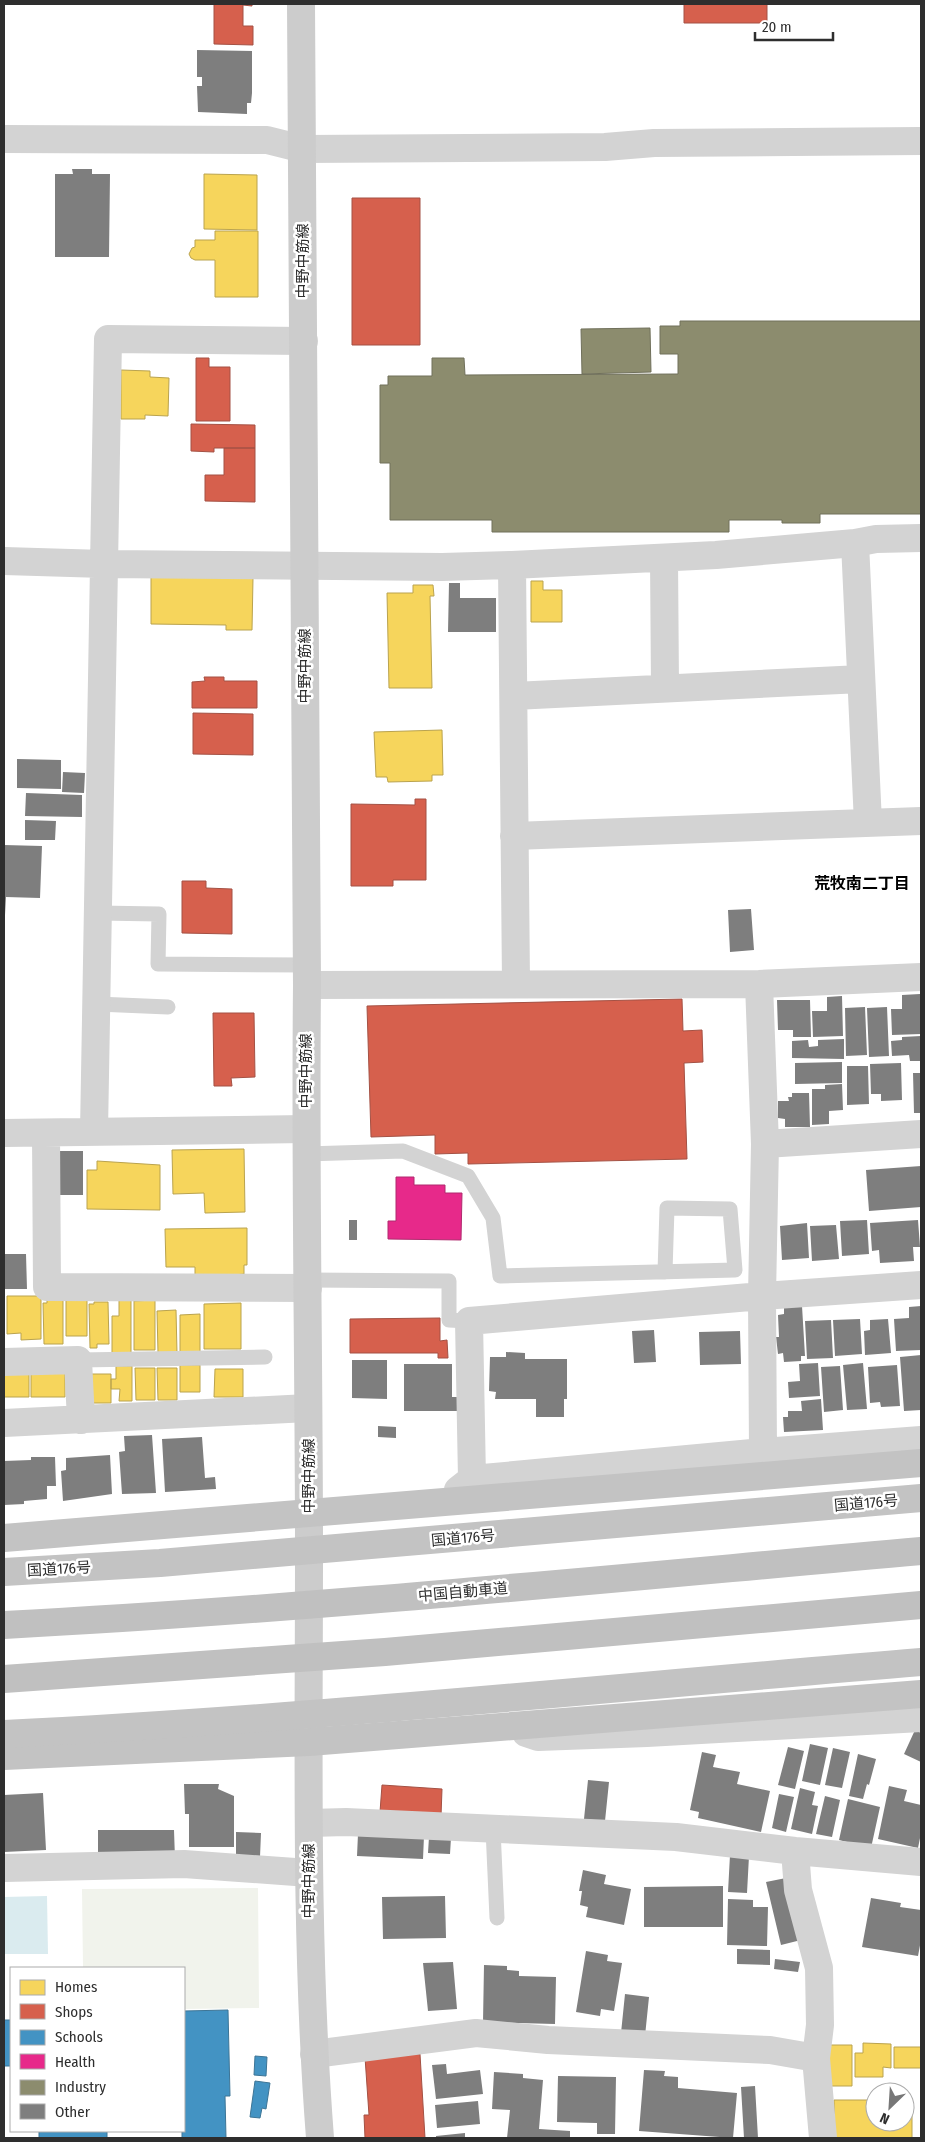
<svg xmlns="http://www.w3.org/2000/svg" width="925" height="2142" font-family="'Fira Sans Condensed','Noto Sans JP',sans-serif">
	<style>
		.green { fill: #f1f3ec }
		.water { fill: #daebef }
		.homes { fill: #f6d55c; stroke: #baa34e }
		.shops { fill: #d6604d; stroke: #a45144 }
		.schools { fill: #4393c3; stroke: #3d7596 }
		.health { fill: #e7298a; stroke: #b02a6e }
		.industry { fill: #8c8c6e; stroke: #70705b }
		.building { fill: #7e7e7e }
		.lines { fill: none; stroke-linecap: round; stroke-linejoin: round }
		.service { stroke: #d3d3d3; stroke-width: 15 }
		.minor { stroke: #d3d3d3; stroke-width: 28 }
		.tertiary { stroke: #d3d3d3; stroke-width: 28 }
		.secondary { stroke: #ccc; stroke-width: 28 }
		.trunk { stroke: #c3c3c3; stroke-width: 28 }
		.trunk-bridge { stroke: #c3c3c3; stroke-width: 28 }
		.motorway-bridge { stroke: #c0c0c0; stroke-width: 28 }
		.labels { text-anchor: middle; stroke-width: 5; stroke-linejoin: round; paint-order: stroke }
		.street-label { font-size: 15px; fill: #2e2e2e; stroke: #fff }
		.neighbourhood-label { font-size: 16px; font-weight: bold; fill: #000; stroke: #fff }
	</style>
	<rect width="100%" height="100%" fill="#fff"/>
	<path class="green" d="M258,1888L259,2008L184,2009V1968H83L82,1889Z"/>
	<path class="water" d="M47,1896L48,1954H4V1897Z"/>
	<path class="homes" d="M204,174L257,175V230L204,229Z
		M215,231H258V297H215V260H195L191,258L189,254L192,248L195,247V240H215Z
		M121,370L150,371V377L169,378L168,416L145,415V419H121Z
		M151,577L253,578L252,630H226V625L151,624Z
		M531,581H543V590H562V622H531Z
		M413,585H433L434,596H430L432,688H389L387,593H413Z
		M442,730L443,775H432V781L388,782L387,777H376L374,732Z
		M244,1149L245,1212L205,1213L204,1193L173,1194L172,1150Z
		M97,1161L160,1165V1210L87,1209V1170H97Z
		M247,1228V1265H244V1274L195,1279V1267H166L165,1229Z
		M7,1296H41V1339L21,1340V1333L7,1334Z
		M47,1298H63V1344H44L43,1303H47Z
		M66,1298H87V1336H66Z
		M119,1298H131V1353H112V1316H119Z
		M155,1300V1350H134V1301Z
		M94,1302H108L109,1344H97V1348H90L89,1304H94Z
		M241,1303V1349H204V1304Z
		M176,1310L177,1353H158L157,1311Z
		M200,1314V1354L180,1355V1315Z
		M180,1365H200V1392H180Z
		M116,1366H132V1401H119L120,1389H111V1379H116Z
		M135,1368H155V1400H136Z
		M157,1368H177V1400H158Z
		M4,1369H29V1397H4Z
		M31,1369H65V1397H31Z
		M215,1369H243V1397H214Z
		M90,1374H111V1403H90Z
		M863,2043L891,2044V2068L883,2067V2077H855V2053H863Z
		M828,2045H852V2086H828Z
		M894,2047H921V2068H894Z
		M834,2100H875V2122H905V2103H912V2138H835Z"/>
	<path class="shops" d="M214,4H252V6L243,5V26H253V45L214,44Z
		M684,4H767V23H684Z
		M352,198H420V345H352Z
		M196,358H209V367H230V421H196Z
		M191,424L255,425V448H214V452L191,451Z
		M224,448H255V502L205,501V475H224Z
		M204,677H224V681H257V708H192V682L205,681Z
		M193,713L253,714V755L193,754Z
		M415,799H426V880H393V886H351V804L415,805Z
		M182,881H206V888L232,889V934L182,933Z
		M682,999L683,1031L702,1030L703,1062L684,1063L687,1159L468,1164V1153L435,1154V1135L371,1137L367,1006Z
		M213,1013H254L255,1077L231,1078L232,1086H214Z
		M440,1318V1341L447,1340L448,1358H438V1353H350V1319Z
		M382,1785L442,1789L441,1816L380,1812Z
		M420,2054L425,2138H365L364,2115H369L365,2057Z"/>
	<path class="schools" d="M228,2010L230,2096H225L226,2138H182V2131H184V2011Z
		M4,2020H11V2066H4Z
		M255,2056L267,2057L266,2076L254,2075Z
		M255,2081L270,2083L266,2109L262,2108L260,2118L250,2117Z
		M39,2131H107V2138H39Z"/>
	<path class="health" d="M396,1177H414V1185H445V1193H462L461,1240L388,1239V1221H396Z"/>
	<path class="industry" d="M680,321H921V514H820V523H782V520H729V532H492V520H390V463H380V385H388V376H432V358H464L465,375L678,374V354H660V326H680Z
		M650,328L651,372L582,374L581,329Z"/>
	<path class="building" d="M197,50L252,51V93L251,103H247V114L198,112L197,86H202V77H197Z
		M72,169H92V174H110L109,257H55V174H73Z
		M449,583H460V598H496V632H448Z
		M17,759L61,760V789L17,788Z
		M63,772L85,773L84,793L62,792Z
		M26,793L82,795V817L25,816Z
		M25,820L56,821L55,840H25Z
		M4,845L42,846L40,898L6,897L5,915H4Z
		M751,909L754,950L730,952L728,910Z
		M920,994L921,1034L892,1035L891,1009H902V995Z
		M842,996L843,1036L813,1037L812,1011H827V997Z
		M777,1000H810L811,1037H793V1030H778Z
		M865,1007L867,1055L846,1056L845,1008Z
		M887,1007L889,1056L869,1057L867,1008Z
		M921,1036V1061H910L909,1055L892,1056L891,1041L902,1040V1037Z
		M844,1039V1059L792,1058V1041L808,1040L809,1047L818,1046V1040Z
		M842,1062V1083L795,1084V1063Z
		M901,1063L902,1100L881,1101V1094H871L870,1064Z
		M847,1066H868L869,1104L847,1105Z
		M913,1073H921V1113H914Z
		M842,1084L843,1110L829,1111V1124L812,1125V1089H825V1085Z
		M792,1093H809L810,1127H785V1119L778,1118V1101H789L788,1097H792Z
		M55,1151H83V1195H55Z
		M921,1166V1207L869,1211L866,1170Z
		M349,1220H357V1240H349Z
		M867,1220L869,1254L842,1256L840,1221Z
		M918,1220L920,1247H913L914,1261L880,1263L879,1250L872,1251L870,1223Z
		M807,1223L809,1258L782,1260L780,1226Z
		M836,1225L839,1259L812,1261L810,1226Z
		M4,1254H26L27,1289H4Z
		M802,1306L805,1356H801V1361L784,1362L783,1353L778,1354L776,1337H779L778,1315L784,1314V1307Z
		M921,1306V1350L896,1351L894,1319L909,1318V1307Z
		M860,1319L862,1354L835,1356L833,1320Z
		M888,1319L891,1353L865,1355L864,1331L870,1330V1320Z
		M831,1320L833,1358L807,1359L805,1321Z
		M654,1330L656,1362L634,1363L632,1331Z
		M740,1331L741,1364L700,1365L699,1332Z
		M506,1352L525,1353V1359H567V1399H564V1417H536V1399H495L496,1392L489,1391L490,1357H506Z
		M921,1355V1410L904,1411L900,1357Z
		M352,1360H387V1399L352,1398Z
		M818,1363L820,1396L789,1398L788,1382L800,1381L799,1364Z
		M863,1363L867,1409L847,1410L843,1365Z
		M404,1364H452V1397H460V1411H404Z
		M897,1365L900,1406L881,1407L880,1402L870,1403L868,1367Z
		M840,1366L843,1410L824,1412L821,1367Z
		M821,1399L823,1430L784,1432L783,1417H788V1411H802L801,1401Z
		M378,1426L396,1427V1438L378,1437Z
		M152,1435L156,1493L122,1494L119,1452L125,1451L124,1436Z
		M202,1437L205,1478L215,1477L216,1489L165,1492L162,1439Z
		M110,1455L112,1494L63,1501L61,1471L66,1470V1458Z
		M31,1457H55L56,1486H47V1499L24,1501V1504L4,1505V1461L31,1460Z
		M915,1730L921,1733V1762L904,1754Z
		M810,1744L828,1748L820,1785L802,1781Z
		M788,1747L804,1751L795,1789L778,1785Z
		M833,1748L850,1752L842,1788L825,1785Z
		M702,1752L716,1755L713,1767L740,1772L737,1784L770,1791L761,1832L698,1818L699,1812L690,1810Z
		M858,1754L876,1759L869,1785L867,1784L863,1799L849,1796Z
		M588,1780L609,1782L605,1821L584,1819Z
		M184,1784H219L218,1789L234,1796V1847H189V1814H185Z
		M889,1786L907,1790L904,1801L921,1805V1833L918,1848L878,1839Z
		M800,1788L815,1792L812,1805L818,1806L812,1834L791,1829Z
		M43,1793L46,1850L4,1852V1795Z
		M779,1794L794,1797L786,1832L772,1828Z
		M825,1796L840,1800L832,1837L816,1834Z
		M848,1799L880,1807L871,1848L839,1840Z
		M98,1830H174L175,1859H98Z
		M236,1832L261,1833L260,1857H236Z
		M358,1834L424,1836L423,1859L357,1856Z
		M429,1837L451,1838L450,1854L428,1853Z
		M730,1855L749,1856L747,1893L728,1892Z
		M583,1870L606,1875L604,1884L631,1889L624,1925L586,1917L588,1907L580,1905L582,1891H579Z
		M786,1878L801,1940L781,1945L766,1882Z
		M723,1886V1927H644V1887Z
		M445,1896L446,1938L383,1939L382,1897Z
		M871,1898L901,1903L900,1907L921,1910V1940L918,1956L862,1947Z
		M728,1899L753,1900V1907H768L767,1946L727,1945Z
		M737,1949L770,1950V1965L737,1964Z
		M586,1951L608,1955L607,1961L622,1963L614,2011L601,2009L600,2016L576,2012Z
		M775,1959L800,1962L798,1972L774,1969Z
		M453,1962L457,2009L428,2011L423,1963Z
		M484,1965L507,1966V1970L519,1971V1976L556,1977L555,2024L483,2022Z
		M625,1994L649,1997L645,2036L621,2033Z
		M446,2064L447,2074L480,2070L483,2094L436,2099L432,2065Z
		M644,2070L665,2071L664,2076L678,2077V2088L737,2093L733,2138L639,2131Z
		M494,2072L523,2074V2078L543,2080L539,2129L570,2131V2138H507L510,2110L492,2109Z
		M558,2076L616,2077L615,2134H597V2123L557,2122Z
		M755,2086L758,2138H744L741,2087Z
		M478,2101L480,2124L437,2128L435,2105Z
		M465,2133V2138H436V2136Z"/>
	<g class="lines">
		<path class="service" d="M98,913L159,914L158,964L306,965
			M97,1004L168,1007
			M306,1154L403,1151L468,1176L493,1218L500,1276L735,1270L730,1209L667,1208L665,1272
			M308,1280L449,1281V1320L469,1321
			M78,1360L265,1357
			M493,1829L497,1918"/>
		<path class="minor" d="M303,149L605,147L654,143L921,141
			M664,558L665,687
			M4,561L104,564L442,567L512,565L516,983
			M512,565L716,555L855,543
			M514,696L861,679
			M868,823L855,543L876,539L921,538
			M514,836L921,821
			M759,984L765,1144L762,1296L921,1285
			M307,985L759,984L921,977
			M94,1132L108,339L304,341
			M4,1133L305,1129
			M46,1134L47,1287L308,1288
			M765,1144L921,1134
			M4,1362L78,1360L81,1420
			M4,1423L308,1408
			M472,1479L469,1321L762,1296L763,1452
			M458,1490L472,1479L763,1452L921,1440
			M526,1733L538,1737L647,1733L921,1718
			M310,1823L346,1822L676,1837L795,1851L921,1862
			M4,1868L184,1864L309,1873
			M314,2054L476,2033L548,2040L770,2050L816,2058L820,2025L819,1968L798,1890L795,1851
			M816,2058L823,2138"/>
		<path class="tertiary" d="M4,139L267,140L303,149"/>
		<path class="secondary" d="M301,4L307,985C305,1175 309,1364 309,1553C309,1748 305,1944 320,2138"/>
		<path class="trunk" d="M4,1538L921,1463
			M4,1756L309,1742L921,1694"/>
		<path class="trunk-bridge" d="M4,1572L160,1563L921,1498
			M4,1734C310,1719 615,1687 921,1662"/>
		<path class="motorway-bridge" d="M4,1625C310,1609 616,1578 921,1551
			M4,1679L385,1652L921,1605"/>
	</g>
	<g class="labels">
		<g class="street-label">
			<text transform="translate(303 261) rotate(-90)" y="5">中野中筋線</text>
			<text transform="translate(305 666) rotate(-90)" y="5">中野中筋線</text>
			<text transform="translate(306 1071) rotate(-90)" y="5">中野中筋線</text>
			<text transform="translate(309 1476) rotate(-90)" y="5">中野中筋線</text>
			<text transform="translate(866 1503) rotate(-5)" y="5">国道176号</text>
			<text transform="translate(463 1538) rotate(-5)" y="5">国道176号</text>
			<text transform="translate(59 1569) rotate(-3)" y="5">国道176号</text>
			<text transform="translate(463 1592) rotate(-5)" y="5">中国自動車道</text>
			<text transform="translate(309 1881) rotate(-90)" y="5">中野中筋線</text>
		</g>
		<g class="neighbourhood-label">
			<text x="862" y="889">荒牧南二丁目</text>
		</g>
	</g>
	<rect width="925" height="2142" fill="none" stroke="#2e2e2e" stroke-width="10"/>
	<rect x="10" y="1967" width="175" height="165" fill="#ffffff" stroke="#ababab"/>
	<rect x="20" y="1980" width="25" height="15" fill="#f6d55c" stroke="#ababab"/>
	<text x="55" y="1992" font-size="15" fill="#2e2e2e">Homes</text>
	<rect x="20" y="2004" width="25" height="15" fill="#d6604d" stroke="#ababab"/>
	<text x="55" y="2017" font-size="15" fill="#2e2e2e">Shops</text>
	<rect x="20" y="2030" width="25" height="15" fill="#4393c3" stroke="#ababab"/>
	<text x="55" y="2042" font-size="15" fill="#2e2e2e">Schools</text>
	<rect x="20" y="2054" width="25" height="15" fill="#e7298a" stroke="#ababab"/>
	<text x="55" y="2067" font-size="15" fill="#2e2e2e">Health</text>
	<rect x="20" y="2080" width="25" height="15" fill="#8c8c6e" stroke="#ababab"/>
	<text x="55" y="2092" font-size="15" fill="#2e2e2e">Industry</text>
	<rect x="20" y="2104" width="25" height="15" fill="#7e7e7e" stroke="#ababab"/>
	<text x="55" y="2117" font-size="15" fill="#2e2e2e">Other</text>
	<g transform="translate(890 2107) rotate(205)"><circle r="24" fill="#ffffff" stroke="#ababab"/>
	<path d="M0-4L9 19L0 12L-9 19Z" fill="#777777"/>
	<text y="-8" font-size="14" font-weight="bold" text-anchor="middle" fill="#2e2e2e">N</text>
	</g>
	<path d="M755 32v8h78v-8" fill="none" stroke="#2e2e2e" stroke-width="2.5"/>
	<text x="762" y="32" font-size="15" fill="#2e2e2e" stroke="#ffffff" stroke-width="4" paint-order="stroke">20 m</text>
</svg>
